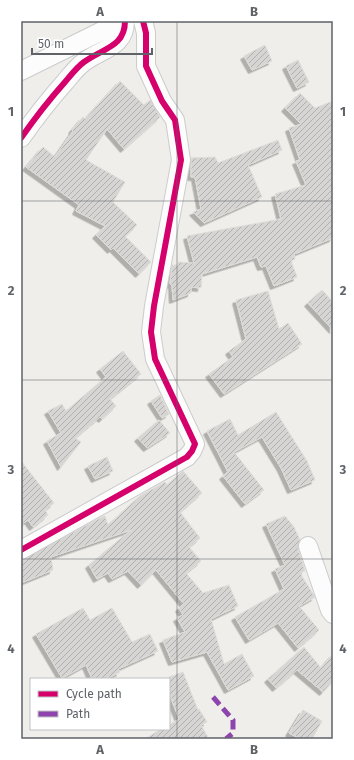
<svg xmlns="http://www.w3.org/2000/svg" width="354" height="760" font-family="'Fira Sans',sans-serif">
	<style>
		.building { fill: url(#building-hatch); stroke: #deddd9; filter: url(#shadow) }
		.lines { fill: none; stroke-linecap: round; stroke-linejoin: round }
		.street-casing { stroke: #cbcccc; stroke-width: 20 }
		.street { stroke: #fdfcfc; stroke-width: 18 }
		.quiet { stroke: #8e44ad; stroke-width: 5; stroke-dasharray: 10 5; stroke-linecap: butt }
		.cycleway-casing { stroke: #fff; stroke-width: 8 }
		.cycleway { stroke: #d6006c; stroke-width: 6 }
		.grid { fill: none; stroke: #5f6368; stroke-width: 1; stroke-opacity: 0.55 }
		.neatline { fill: none; stroke: #5f6368; stroke-width: 1.5 }
		.grid-label { font-size: 13px; text-anchor: middle; font-weight: bold; fill: #5f6368 }
	</style>
	<defs>
		<pattern id="building-hatch" width="6" height="6" patternUnits="userSpaceOnUse"><rect width="6" height="6" fill="#d6d5d3"/><path d="M-1 1l2-2M0 6l6-6M5 7l2-2" fill="none" stroke="#b1b0af"/></pattern>
		<filter id="shadow"><feDropShadow dx="-3.5" dy="3.5" stdDeviation="0" flood-color="#0004"/></filter>
	</defs>
	<rect width="100%" height="100%" fill="#efeeea"/>
	<path class="building" d="M265,45L272,61L252,70L244,56Z
		M298,60L309,82L297,88L286,66Z
		M120,81L144,105L150,100L160,117L124,149L107,129L86,160L125,182L113,202L137,225L125,236L151,262L139,274L113,248L111,250L96,235L105,226L76,211L79,205L26,167L43,147L55,157L73,131L72,130L83,117L85,119Z
		M300,93L315,108L333,101V238L294,254L295,259L291,261L297,277L274,286L266,266L261,267L257,257L202,274L201,288L191,287V293L173,300L172,285L170,284L172,265L178,266V262L194,263L187,236L281,219L275,194L306,185L296,161L300,160L289,128L301,124L285,108Z
		M278,140L282,150L248,165L262,197L204,223L193,212L201,209L195,177H191V158L215,157L218,163Z
		M322,290L333,302V330L308,303Z
		M268,291L279,329L288,323L302,344L224,394L209,374L233,357L229,351L246,339L236,300Z
		M123,351L141,374L110,399L116,406L102,419L100,417L75,438L81,442L61,467L47,441L61,433L48,411L62,404L66,411L106,377L100,369Z
		M160,395L169,414L162,418L151,401Z
		M276,412L307,461L315,480L291,490L281,468L262,437L234,452L264,490L245,504L223,476L228,472L207,431L230,419L238,435Z
		M159,420L170,433L147,448L138,438Z
		M107,457L113,471L95,479L88,466Z
		M21,461L54,503L45,510L48,515L33,527L28,520L21,525Z
		M183,471L202,493L180,512L200,538L189,547L201,561L186,573L203,593L229,585L238,606L211,619L224,664L242,654L254,676L228,690L207,652L172,662L163,640L185,632L177,618L183,615L179,608L184,604L156,570L141,585L128,571L112,579L108,573L97,579L89,565L131,530L51,557L53,570L21,583V560L102,517L105,516L108,525L140,496L165,482L167,485Z
		M285,516L294,527L300,540L298,549L305,571L300,573L315,597L299,606L319,630L298,648L278,623L249,640L235,617L284,589L275,569L285,565L266,524Z
		M83,608L90,620L112,608L132,642L150,634L158,651L118,669L120,672L106,679H92L86,665L62,678L36,634Z
		M304,647L321,668L333,654V681L323,692L297,670L276,688L268,679Z
		M183,672L198,710L199,709L207,722L201,725L209,739H145L161,729H169V725L179,719L169,693V677Z
		M303,710L322,721L312,739H300L289,733Z"/>
	<g class="lines">
		<defs>
			<path id="street" d="M21,71L122,21
				M21,138C35,118 49,100 65,82C71,75 77,67 84,62C103,48 125,47 125,21
				M308,546L330,610L333,614
				M21,550L187,457L192,451L195,444L155,359L151,332L154,306L181,160L175,120L162,101L146,66V33L143,21"/>
		</defs>
		<use href="#street" class="street-casing"/>
		<use href="#street" class="street"/>
		<path class="quiet" d="M213,697L233,720V733L226,739"/>
		<defs>
			<path id="cycleway" d="M21,138C35,118 49,100 65,82C71,75 77,67 84,62C103,48 125,47 125,21
				M21,550L187,457L192,451L195,444L155,359L151,332L154,306L181,160L175,120L162,101L146,66V33L143,21"/>
		</defs>
		<use href="#cycleway" class="cycleway-casing"/>
		<use href="#cycleway" class="cycleway"/>
	</g>
	<path class="grid" d="M177,21V739M21,201H333M21,380H333M21,559H333"/>
	<rect width="354" height="760" fill="none" stroke="#ffffff" stroke-width="44"/>
	<rect x="30" y="678" width="140" height="52" fill="#ffffff" stroke="#bfc1c3"/>
	<rect x="38" y="691" width="20" height="6" fill="#d6006c" stroke="#bfc1c3"/>
	<text x="66" y="698" font-size="12" fill="#5f6368">Cycle path</text>
	<rect x="38" y="711" width="20" height="6" fill="#8e44ad" stroke="#bfc1c3"/>
	<text x="66" y="718" font-size="12" fill="#5f6368">Path</text>
	<path d="M32 48v6h120v-6" fill="none" stroke="#5f6368" stroke-width="2"/>
	<text x="38" y="48" font-size="12" fill="#5f6368" stroke="#ffffff" stroke-width="3" paint-order="stroke">50 m</text>
	<rect x="22" y="22" width="310" height="716" class="neatline"/>
	<g class="grid-label">
		<text x="100" y="16">A</text>
		<text x="254" y="16">B</text>
		<text x="11" y="116">1</text>
		<text x="343" y="116">1</text>
		<text x="11" y="295">2</text>
		<text x="343" y="295">2</text>
		<text x="11" y="474">3</text>
		<text x="343" y="474">3</text>
		<text x="11" y="653">4</text>
		<text x="343" y="653">4</text>
		<text x="100" y="754">A</text>
		<text x="254" y="754">B</text>
	</g>
</svg>
